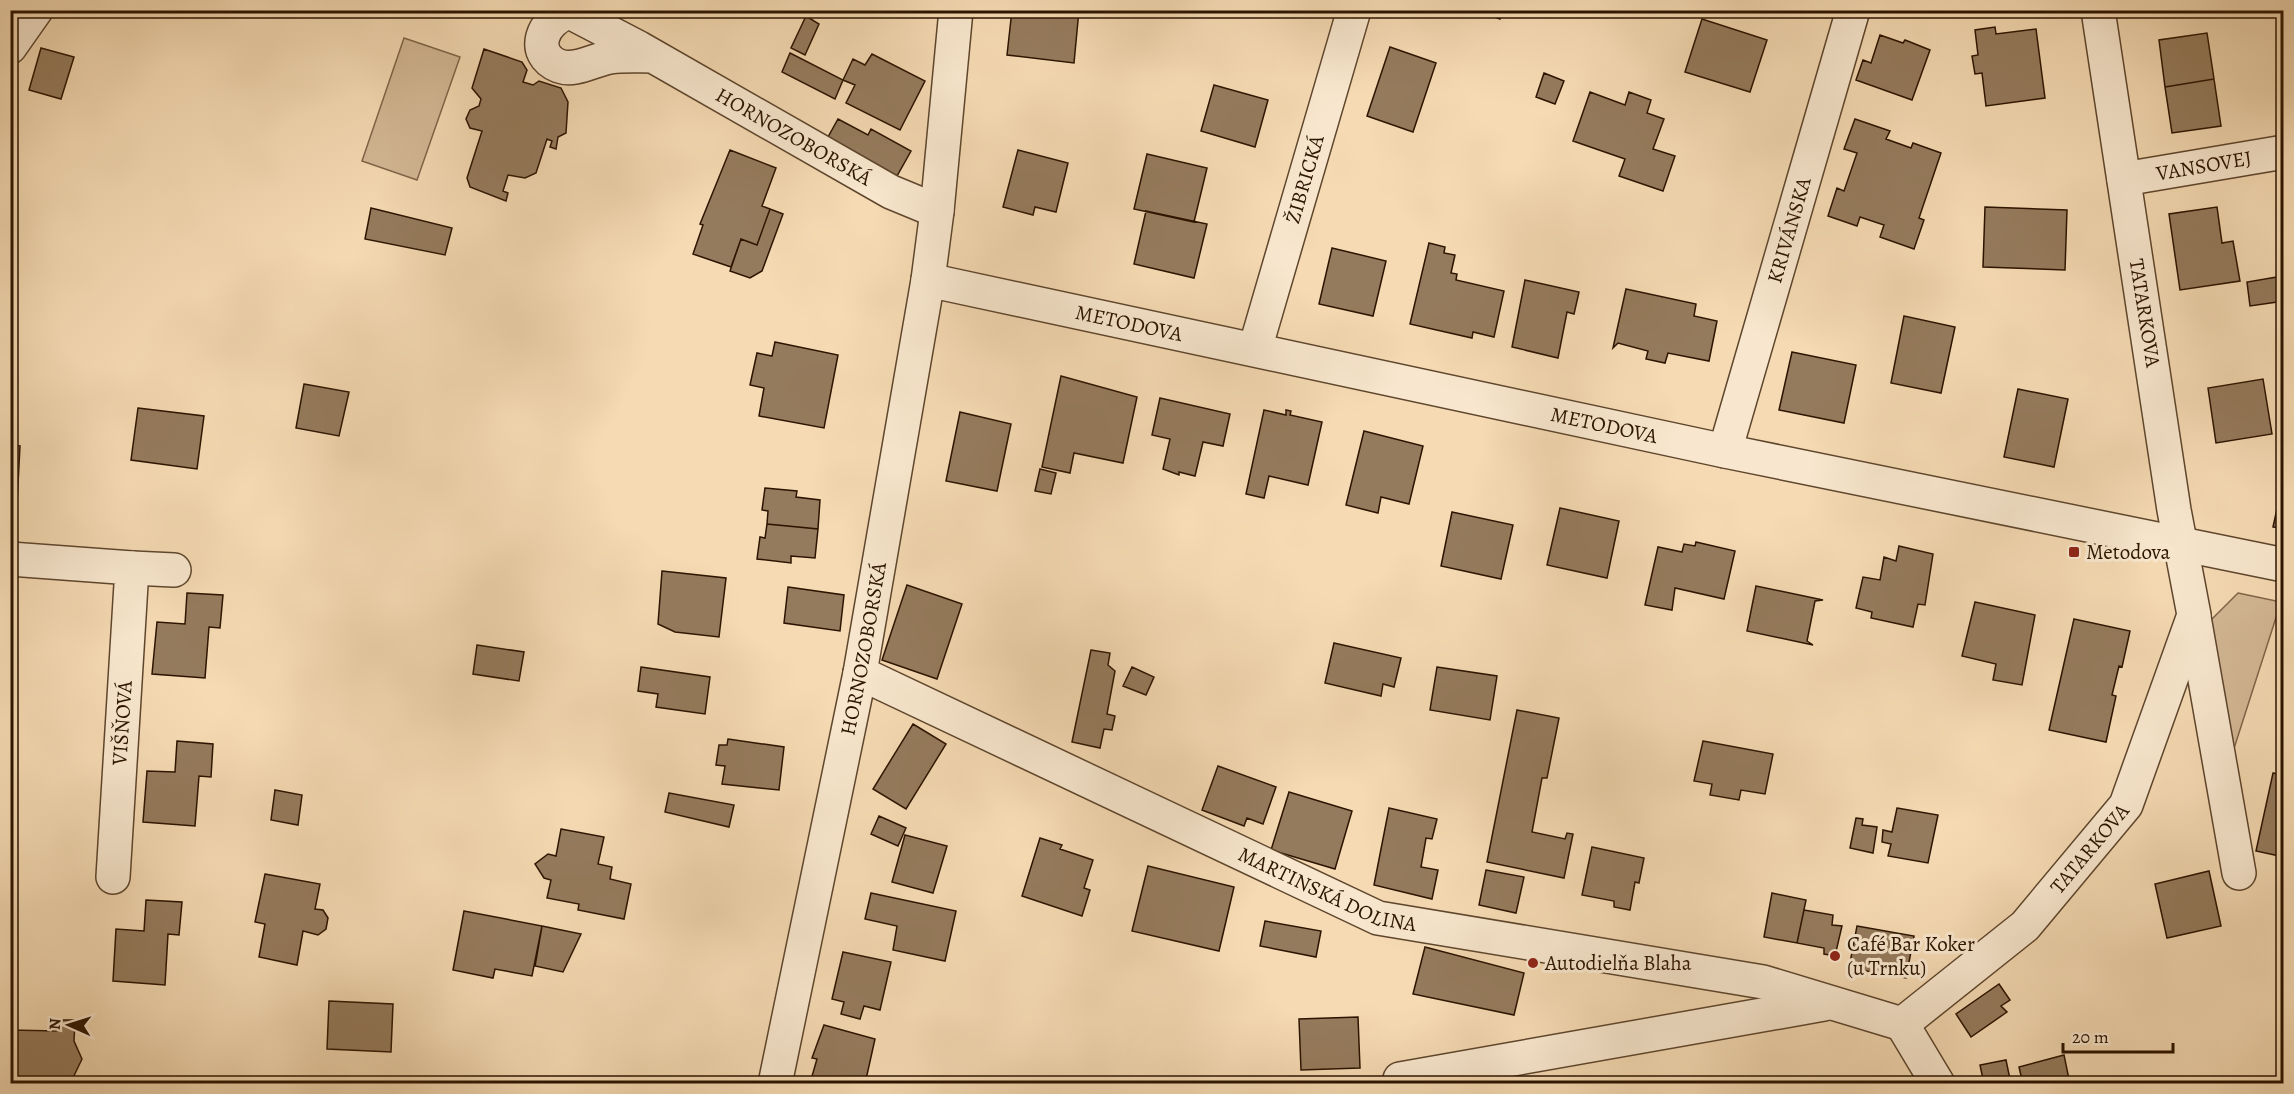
<svg xmlns="http://www.w3.org/2000/svg" width="2294" height="1094" font-family="Alegreya,serif">
	<style>
		.green { fill: #d3b895; stroke: #80664a; stroke-width: 1.5 }
		.building { fill: #957b5d; stroke: #2c1400; stroke-width: 1.5 }
		.lines { fill: none; stroke-linecap: round; stroke-linejoin: round }
		.minor-casing { stroke: #5e462d; stroke-width: 36 }
		.tertiary-casing { stroke: #5e462d; stroke-width: 36 }
		.minor { stroke: #f8e7ce; stroke-width: 33 }
		.tertiary { stroke: #f8e7ce; stroke-width: 33 }
		.poi-dot { fill: #8f2418; stroke: #f8e7ce; stroke-width: 2 }
		.labels { text-anchor: middle; stroke-width: 6; stroke-linejoin: round; paint-order: stroke }
		.street-label { font-size: 21px; fill: #2c1400; stroke: #f8e7ce }
		.poi-label { font-size: 21px; fill: #2c1400; stroke: #f8e7ce; text-anchor: start }
	</style>
	<rect width="100%" height="100%" fill="#f5dab3"/>
	<filter id="stains"><feTurbulence type="fractalNoise" baseFrequency=".00333" numOctaves="4"/><feColorMatrix values="0 0 0 0 .2 0 0 0 0 .09 0 0 0 0 .02 0 0 0 .5 -.17"/></filter>
	<radialGradient id="worn" r=".72"><stop offset=".6" stop-color="#630" stop-opacity="0"/><stop offset="1" stop-color="#630" stop-opacity=".3"/></radialGradient>
	<path class="green" d="M404,38L460,57L417,180L362,161Z
		M2238,593L2281,602L2229,764L2209,622Z"/>
	<path class="building" d="M1012,10H1079L1074,63L1007,55Z
		M1474,10H1503L1500,19Z
		M806,16L819,24L805,55L791,48Z
		M1702,19L1767,40L1750,92L1685,72Z
		M1995,27L1996,34L2036,29L2045,98L1986,106L1982,73L1975,74L1972,56L1978,55L1975,30Z
		M2207,33L2214,79L2165,87L2159,40Z
		M1880,35L1903,43L1905,40L1930,50L1912,100L1856,80L1863,60L1871,63Z
		M1390,47L1436,63L1413,132L1367,116Z
		M41,48L74,57L61,99L29,90Z
		M484,49L522,62L527,70L523,82L533,85L539,81L561,88L568,102L566,133L558,137L556,149L550,147L552,141L547,139L536,173L525,178L508,175L503,191L508,193L506,201L470,187L467,178L482,131L470,128L466,119L470,110L479,106L481,99L472,88Z
		M790,53L843,80L835,99L782,72Z
		M872,54L925,81L900,130L846,103L855,85L843,80L853,59L865,65Z
		M1544,73L1564,81L1555,104L1536,97Z
		M2214,79L2221,126L2172,133L2165,87Z
		M1214,85L1268,100L1255,147L1201,131Z
		M1590,92L1625,105L1629,92L1651,100L1647,113L1664,119L1653,149L1675,156L1663,191L1619,176L1625,159L1573,141Z
		M838,119L868,135L871,129L911,151L897,176L828,137Z
		M1855,119L1890,131L1886,139L1911,148L1913,143L1941,153L1919,218L1924,220L1914,249L1880,237L1884,225L1860,217L1857,226L1828,216L1837,188L1844,191L1857,153L1844,149Z
		M730,150L776,168L762,206L770,209L757,245L741,239L731,267L693,254L703,225L700,224Z
		M1018,150L1068,163L1056,212L1035,207L1033,215L1003,207Z
		M1147,154L1207,168L1194,222L1134,209Z
		M1985,207L2067,210L2065,270L1983,267Z
		M2217,207L2222,243L2233,241L2240,281L2180,290L2169,214Z
		M371,208L452,228L445,255L365,239Z
		M770,209L783,214L762,271L750,278L730,271L741,239L757,245Z
		M1146,211L1207,224L1194,278L1134,264Z
		M1429,243L1445,247L1444,253L1455,255L1451,273L1457,274L1456,280L1504,291L1494,337L1473,332L1472,338L1410,324Z
		M1332,248L1386,261L1373,316L1319,304Z
		M2283,276L2284,301L2250,306L2247,282Z
		M1525,280L1579,292L1574,314L1567,312L1558,358L1512,347Z
		M1626,289L1696,304L1694,316L1717,321L1709,361L1668,353L1665,363L1646,359L1648,351L1618,343L1613,348Z
		M1904,316L1955,327L1941,393L1891,383Z
		M775,342L838,355L824,428L759,416L764,388L750,385L757,353L772,356Z
		M1792,352L1856,365L1844,423L1779,410Z
		M1061,376L1137,397L1123,463L1074,453L1070,473L1042,467Z
		M2263,379L2272,434L2216,443L2208,388Z
		M304,384L349,392L339,436L296,428Z
		M2018,389L2068,399L2054,467L2004,457Z
		M1160,398L1230,414L1223,446L1203,442L1195,476L1179,472V475L1163,469L1170,439L1152,435Z
		M138,408L204,416L197,469L131,460Z
		M1264,410L1286,415V410L1291,411L1290,415L1322,422L1308,485L1269,476L1264,498L1246,494Z
		M960,412L1011,424L997,491L946,481Z
		M1364,431L1423,446L1409,504L1381,497L1378,513L1346,505Z
		M10,445L20,446L17,504H10Z
		M1040,469L1056,473L1051,494L1035,491Z
		M2284,477V529L2273,527Z
		M765,488L797,491L796,497L820,500L818,529L767,524L768,511L762,510Z
		M1560,508L1619,521L1607,578L1547,565Z
		M1452,512L1513,525L1501,579L1441,566Z
		M767,524L818,529L815,558L791,556V563L757,559L760,537L765,538Z
		M1696,542L1735,551L1724,599L1675,588L1672,610L1645,605L1658,547L1682,552L1684,544L1695,546Z
		M1899,546L1933,554L1925,605L1918,604L1913,627L1871,618L1872,612L1856,608L1863,577L1880,580L1884,557L1896,561Z
		M662,571L726,578L719,637L675,632L658,624Z
		M907,585L962,604L937,679L882,660Z
		M1756,586L1823,600L1815,601L1807,641L1813,645L1747,631Z
		M788,587L844,595L840,631L784,623Z
		M187,593L223,595L220,628L209,627L205,678L152,674L157,622L185,624Z
		M1975,602L2035,615L2022,685L1993,680L1996,664L1962,656Z
		M2074,619L2130,631L2122,667L2119,666L2112,695L2116,696L2106,742L2049,730Z
		M1334,643L1401,658L1394,687L1383,684L1381,696L1325,683Z
		M477,645L524,652L519,681L473,674Z
		M1091,650L1110,653L1108,665L1115,671L1107,714L1115,716L1112,730L1104,729L1100,748L1072,742Z
		M641,667L710,677L705,714L656,707L658,694L638,691Z
		M1132,667L1154,677L1146,695L1123,686Z
		M1437,667L1497,676L1490,720L1430,710Z
		M1517,710L1559,718L1547,778H1542L1532,832L1565,839L1567,833L1573,834L1564,878L1487,862Z
		M913,724L946,744L906,809L873,789Z
		M728,739L784,747L779,790L722,784L725,766L716,765L719,745H727Z
		M177,741L213,744L211,777L199,776L195,826L143,822L147,771L175,772Z
		M1703,741L1773,754L1765,794L1741,790L1739,800L1710,795L1712,784L1694,781Z
		M1218,766L1276,787L1263,824L1247,818L1244,826L1202,810Z
		M2273,773L2284,775V857L2256,851Z
		M275,790L302,795L298,825L271,820Z
		M1289,792L1352,811L1335,869L1271,850Z
		M669,793L734,805L729,827L665,812Z
		M1389,808L1437,819L1432,839L1426,838L1421,867L1438,870L1432,899L1374,885Z
		M1897,808L1938,815L1928,863L1888,856L1891,844L1882,842L1883,830L1892,832Z
		M879,816L906,828L898,846L871,834Z
		M1856,818L1863,819L1862,825L1877,827L1873,853L1850,848Z
		M561,829L604,837L598,864L612,867L610,879L631,884L624,919L578,910L579,904L547,898L551,880L544,878L535,864L548,854L556,856Z
		M905,835L947,846L933,893L892,882Z
		M1040,838L1062,845L1060,849L1093,860L1084,888L1090,890L1082,916L1022,896Z
		M1592,847L1644,858L1639,883L1635,882L1630,910L1614,907V901L1582,895Z
		M1148,866L1234,887L1219,951L1132,931Z
		M1486,870L1524,877L1516,913L1479,905Z
		M2209,871L2221,926L2167,938L2155,884Z
		M265,874L320,884L315,909L323,910L328,918L326,929L318,935L303,931L297,965L259,957L265,924L255,922Z
		M871,893L956,911L945,961L893,950L897,926L865,919Z
		M1772,893L1806,900L1797,943L1764,937Z
		M146,900L182,902L179,935L168,934L165,985L113,981L116,929L144,931Z
		M1804,910L1833,915L1832,925L1842,926L1835,956L1824,954V948L1797,943Z
		M464,911L542,926L532,976L495,969L493,978L453,970Z
		M1265,921L1321,931L1316,957L1260,946Z
		M542,926L581,934L563,972L535,966Z
		M1857,926L1914,936L1906,978L1849,968Z
		M1425,947L1524,973L1514,1015L1413,994Z
		M843,952L891,962L880,1010L864,1006L860,1019L841,1014L844,1002L832,999Z
		M1999,984L2010,1000L2001,1006L2007,1012L1971,1037L1956,1014Z
		M329,1001L393,1004L391,1052L327,1049Z
		M1358,1017L1360,1068L1301,1070L1299,1019Z
		M58,1020H75L74,1041L82,1059L70,1084H10V1030L58,1031Z
		M824,1025L875,1039L865,1084L810,1083L817,1059L812,1058Z
		M2064,1055L2070,1084H2023L2019,1067Z
		M2006,1060L2011,1084H1984L1980,1065Z
		M1820,1077L1827,1084H1802L1806,1079Z"/>
	<g class="lines">
		<defs>
			<g id="minor">
				<path d="M10,47L36,10"/>
				<path id="s1" d="M652,56C638,56 624,55 610,57C593,60 575,72 559,66C529,54 542,19 570,12L639,48L891,192L937,211"/>
				<path id="s2" d="M2124,179L2284,152"/>
				<path d="M928,280L937,211L956,10"/>
				<path id="s3" d="M1255,349L1354,10"/>
				<path id="s4" d="M1725,451L1853,10"/>
				<path d="M10,559L132,568L113,877"/>
				<path d="M132,568L174,570"/>
				<path d="M2194,617L2239,873"/>
				<path id="s5" d="M860,673L1378,918L1763,982L1902,1024L1938,1084"/>
				<path id="s6" d="M1902,1024L2025,926L2126,805L2194,615L2174,510L2098,10"/>
				<path d="M1400,1079L1824,1004"/>
			</g>
			<g id="tertiary">
				<path id="s7" d="M775,1084L860,673L928,280L1725,451L2284,565"/>
			</g>
		</defs>
		<use href="#minor" class="minor-casing"/>
		<use href="#tertiary" class="tertiary-casing"/>
		<use href="#minor" class="minor"/>
		<use href="#tertiary" class="tertiary"/>
	</g>
	<g class="poi-dot">
		<rect x="2068" y="546" width="12" height="12" rx="3"/>
		<circle cx="1835" cy="956" r="6"/>
		<circle cx="1533" cy="963" r="6"/>
	</g>
	<g class="labels">
		<g class="street-label">
			<text dy="7" stroke="none"><textPath href="#s1" startOffset="426">HORNOZOBORSKÁ</textPath></text>
			<text dy="7" stroke="none"><textPath href="#s2" startOffset="81">VANSOVEJ</textPath></text>
			<text dy="7" stroke="none"><textPath href="#s3" startOffset="177">ŽIBRICKÁ</textPath></text>
			<text dy="7" stroke="none"><textPath href="#s4" startOffset="230">KRIVÁNSKA</textPath></text>
			<text transform="translate(2145 313) rotate(81)" y="7">TATARKOVA</text>
			<text dy="7" stroke="none"><textPath href="#s7" startOffset="1024">METODOVA</textPath></text>
			<text dy="7" stroke="none"><textPath href="#s7" startOffset="1510">METODOVA</textPath></text>
			<text dy="7" stroke="none"><textPath href="#s7" startOffset="444">HORNOZOBORSKÁ</textPath></text>
			<text transform="translate(122 723) rotate(-86)" y="7">VIŠŇOVÁ</text>
			<text dy="7" stroke="none"><textPath href="#s6" startOffset="258">TATARKOVA</textPath></text>
			<text dy="7" stroke="none"><textPath href="#s5" startOffset="516">MARTINSKÁ DOLINA</textPath></text>
		</g>
		<g class="poi-label">
			<text x="2086" y="559">Metodova</text>
			<text x="1847" y="951">Café Bar Koker<tspan x="1847" dy="24">(u Trnku)</tspan></text>
			<text x="1545" y="970">Autodielňa Blaha</text>
		</g>
	</g>
	<rect width="2294" height="1094" fill="none" stroke="#f5dab3" stroke-width="36"/>
	<rect x="12" y="12" width="2270" height="1070" fill="none" stroke="#2c1400" stroke-width="3"/>
	<rect x="18" y="18" width="2258" height="1058" fill="none" stroke="#2c1400" stroke-width="1.5"/>
	<g transform="translate(69 1025) rotate(273)" stroke="#f8e7ce" stroke-width="4.5" paint-order="stroke">
	<path d="M0-4.5L10 22L0 15L-10 22Z" fill="#2c1400"/>
	<text y="-9" font-size="16" font-weight="bold" text-anchor="middle" fill="#2c1400">N</text>
	</g>
	<path d="M2063 1043v9h110v-9" fill="none" stroke="#2c1400" stroke-width="3"/>
	<text x="2072" y="1043" font-size="18" fill="#2c1400" stroke="#f8e7ce" stroke-width="4.5" paint-order="stroke">20 m</text>
	<rect width="100%" height="100%" filter="url(#stains)"/>
	<rect width="100%" height="100%" fill="url(#worn)"/>
</svg>
